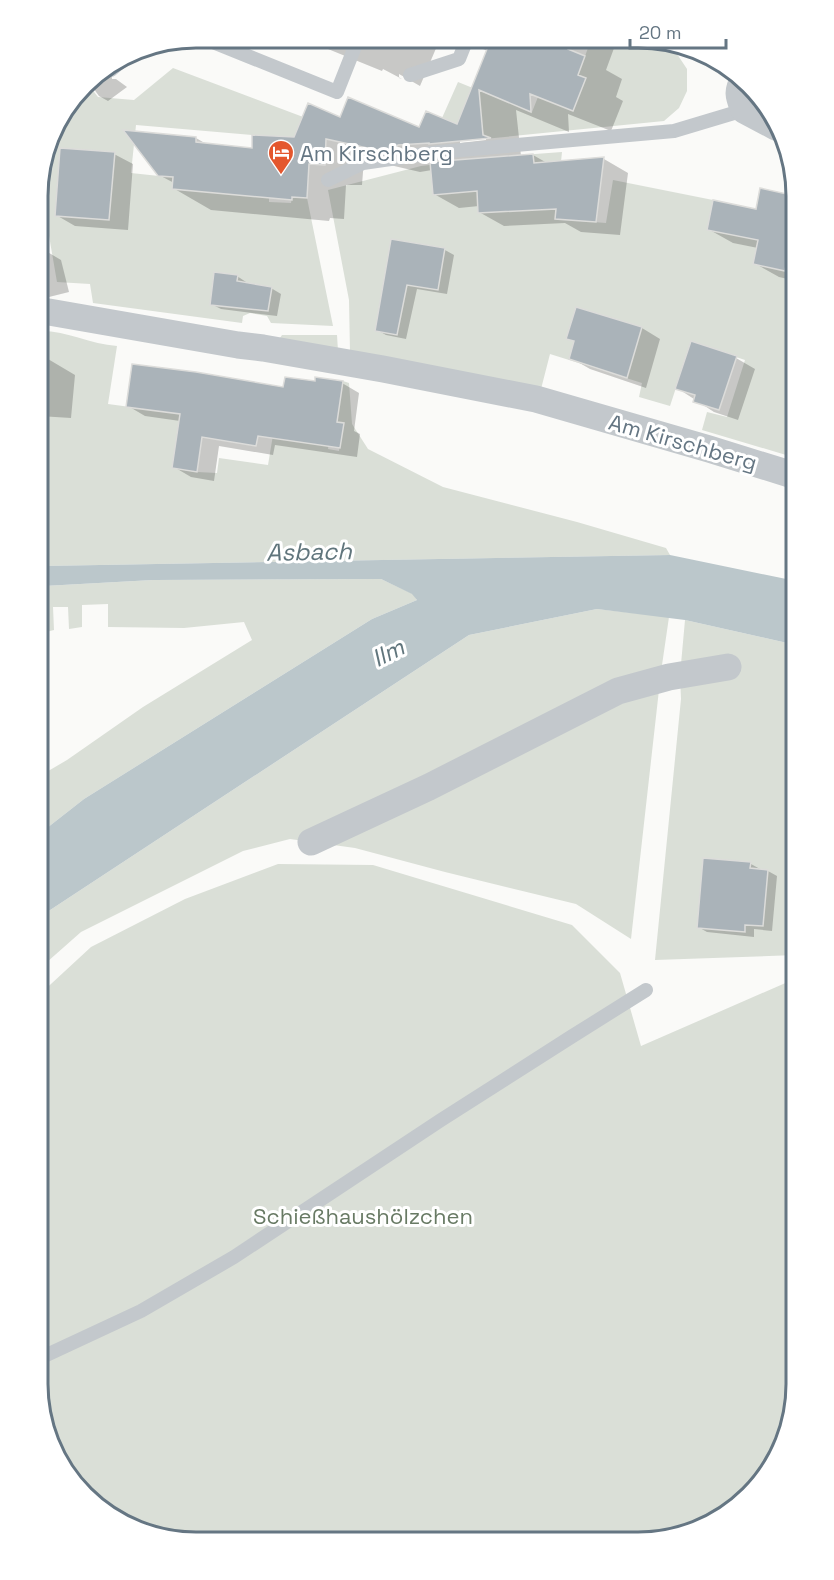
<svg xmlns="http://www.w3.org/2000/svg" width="834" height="1580" font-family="'Space Grotesk',sans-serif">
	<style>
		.green { fill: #dadfd7 }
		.water { fill: #bbc7cb }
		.shadow { fill: #0003; fill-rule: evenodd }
		.building { fill: #aab3b9; stroke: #dcdcda; stroke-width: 1.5 }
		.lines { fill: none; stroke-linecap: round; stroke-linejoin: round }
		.lane { stroke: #c3c8cc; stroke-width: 14 }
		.street { stroke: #c3c8cc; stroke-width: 27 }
		.labels { text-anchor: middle; stroke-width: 6; stroke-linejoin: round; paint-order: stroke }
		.poi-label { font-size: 22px; fill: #657683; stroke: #fff; text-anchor: start }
		.street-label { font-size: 22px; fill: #657683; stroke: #fff }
		.park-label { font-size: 22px; fill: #687a64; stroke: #fff }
		.water-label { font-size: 24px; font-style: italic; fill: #60757c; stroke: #fff }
		.rim { fill: none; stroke: #657683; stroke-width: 3 }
	</style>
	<rect width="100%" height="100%" fill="#fafaf8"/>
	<path class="green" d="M591,40H657L673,48L687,69V91L679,108L664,121L484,139L482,123L458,125L442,118L458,82L532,112L538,97L573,111L586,78L578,75Z
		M173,68L335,129L326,139L252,135L136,125L131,173L159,176H173L172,189L269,196V202L291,203L292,197L307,198L333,326L271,323L267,316L250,313L243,316L242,323L93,303L90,284L57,282L39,178L51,134L66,124L67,117L62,115L87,83L98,97L134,100Z
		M562,152L555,219L606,223L613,180L713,200L707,230L758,240L753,264L784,271L796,218L780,214L782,204L796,207V458L702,430L707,412L727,417L745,360L691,342L670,406L639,397L642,383L550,354L541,389L350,352L349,300L328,190L421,166L507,156Z
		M39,331C65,330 90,344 117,346L108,404L190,415L188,441L176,440L172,468L197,472L217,473L219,458L268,465L273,435L331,426L328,449L339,451L343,423L337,422L343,381L349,383L352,424L368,449L443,487L577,522L666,548L670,555L43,566L44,586L153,580L381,579L413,594L417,600L372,619L84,799L38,835V777L67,760L143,707L252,640L244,622L184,628L108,627V604L82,605V627L69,629L68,607H53L54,630L38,634L39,403L45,404L49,358L39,357Z
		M282,335H337L338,351L280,338Z
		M597,609L669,617L661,672L631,939L576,904L445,872L355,848L290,839L243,851L81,932L38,970V918L469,635Z
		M685,620L796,645V955L655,960L681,699L680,675Z
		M278,864L373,865L572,925L620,973L641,1046L790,981H796V1395L764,1481L689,1534L638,1542L175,1541L92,1503L46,1435L38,1384V996L91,947L185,899Z"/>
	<path class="water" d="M670,555L796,581V645L685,620L597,609L469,635L38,918V835L84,799L372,619L417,600L412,594L381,579L153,580L44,586L43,566Z"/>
	<path class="shadow" d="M301,38L440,39L420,86L399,74V78L402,79L383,69L382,71Z
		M458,39L617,40L606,70L622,79L616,97L623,101L611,131L568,114L569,132L516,110L521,156L533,155L547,163L604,159L628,173L620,235L581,232L565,223L504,226L479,212V206L459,208L434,194L432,170L420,172L364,159L362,185H346L344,219L330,218L329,221L211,210L173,188L174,183L159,175L126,132L196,138L208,145L253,149L295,139L341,119L419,129L457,126L488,51ZM486,137V140L460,143V140Z
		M111,65L112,79H116L127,87L108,101L99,96L88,81L91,77Z
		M114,154L133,164L128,230L75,226L56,215Z
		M761,190L796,197V294L790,290L792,280L779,277L754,263L758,248L733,243L708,229L757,211Z
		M392,241L445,250L454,255L447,294L417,289L406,339L386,335L377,330Z
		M39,247L61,260L69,292L45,298L46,303L39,305Z
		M237,276L246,282V284L271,288L281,294L277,316L221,309L211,304Z
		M642,328L660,339L646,388L590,369L571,358L575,342L568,338Z
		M39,358L48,359L75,375L71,418L39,416Z
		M736,358L755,369L738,420L714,412L677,388Z
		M316,383H342L359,393L354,431L360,434L357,457L275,445L273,455L219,446L214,481L191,477L174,467L180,421L145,416L128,406L284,389Z
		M704,859L751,864L760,869V870L768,871L777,876L772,931L754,929V937L707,932L698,927Z"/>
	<path class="building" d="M491,39L572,40L568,49L585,56L578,75L586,78L573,111L530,94L531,112L479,90L483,135L491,138L429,144V143L398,145L396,149L381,151L326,139L325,165L309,164L307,198L292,197V200L172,189L173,177L158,176L123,130L196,137V142L252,148V135L294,137L308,103L340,117L348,97L419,127L426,111L457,124Z
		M60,148L115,152L109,220L55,216Z
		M533,154L534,163L604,157L596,222L555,219L556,209L478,213L477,191L433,195L430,162Z
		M760,188L796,196V214L785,271L753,264L758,240L707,230L713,200L756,209Z
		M391,239L445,248L438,290L407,285L397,335L375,331Z
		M214,272L238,275L237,281L272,287L268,311L210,305Z
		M576,307L642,327L627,378L569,359L574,341L566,339Z
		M691,341L737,356L719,410L693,402L695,395L675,389Z
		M132,364L196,372L283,387L285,377L315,381V377L343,381L337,422L344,423L340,448L258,436L256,446L202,437L197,472L172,468L180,414L126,407Z
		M703,858L751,862L750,868L768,870L763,926L745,925V932L697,928Z"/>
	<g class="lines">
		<path class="lane" d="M203,38L337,92L358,39
			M111,70L136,49
			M410,75L459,59L467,39
			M328,180L363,163L439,152L674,131L744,110
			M38,1359L141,1311L234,1257L441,1120L571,1037L646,990"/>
		<path class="street" d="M744,79C736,92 739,97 744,110L776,127
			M39,313L49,312L238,345L263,348L383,369L536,399L709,449L796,476
			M311,842L429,787L618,691L669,677L728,667"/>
	</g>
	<defs>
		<symbol id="hotel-pin" viewBox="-11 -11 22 30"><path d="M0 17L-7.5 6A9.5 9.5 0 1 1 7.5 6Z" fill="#e4572e" stroke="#fff"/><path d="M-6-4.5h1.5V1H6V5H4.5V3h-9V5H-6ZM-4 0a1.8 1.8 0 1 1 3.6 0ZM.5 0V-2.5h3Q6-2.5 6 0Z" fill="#fff"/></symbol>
	</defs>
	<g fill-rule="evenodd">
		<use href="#hotel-pin" x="266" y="138" width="30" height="40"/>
	</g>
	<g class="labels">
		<g class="poi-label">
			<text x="300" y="161">Am Kirschberg</text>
		</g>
		<g class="street-label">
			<text transform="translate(683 442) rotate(16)" y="8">Am Kirschberg</text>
		</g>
		<g class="park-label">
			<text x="363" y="1224">Schießhaushölzchen</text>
		</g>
		<g class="water-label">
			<text transform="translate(309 552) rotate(-1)" y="8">Asbach</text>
			<text transform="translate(388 653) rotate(-27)" y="8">Ilm</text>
		</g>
	</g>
	<path d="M0 0H834V1580H0ZM196 48H638A148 148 0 0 1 786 196V1384A148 148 0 0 1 638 1532H196A148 148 0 0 1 48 1384V196A148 148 0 0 1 196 48Z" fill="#fff" fill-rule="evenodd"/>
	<path class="rim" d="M196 48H638A148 148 0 0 1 786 196V1384A148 148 0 0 1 638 1532H196A148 148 0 0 1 48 1384V196A148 148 0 0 1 196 48Z"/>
	<path d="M630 39v9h96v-9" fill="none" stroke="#657683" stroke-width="3"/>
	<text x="639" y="39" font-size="18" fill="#657683" stroke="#ffffff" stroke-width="4.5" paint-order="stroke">20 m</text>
</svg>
